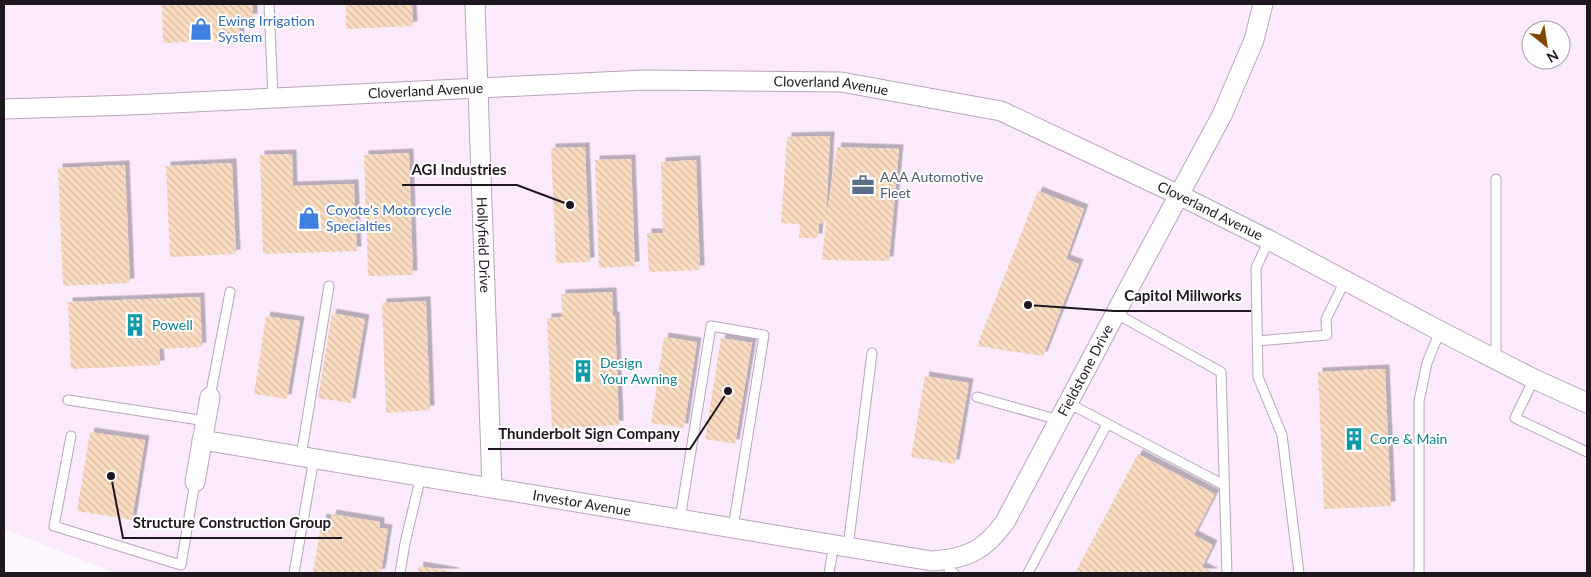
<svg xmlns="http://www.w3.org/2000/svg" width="1591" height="577" font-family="Lato,sans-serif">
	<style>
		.built { fill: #fbeafc; fill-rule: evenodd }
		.building { fill: url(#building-back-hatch); filter: url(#shadow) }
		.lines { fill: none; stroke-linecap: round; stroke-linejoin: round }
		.service-casing { stroke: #baa5bb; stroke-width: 11 }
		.minor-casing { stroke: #baa5bb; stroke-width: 21 }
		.service { stroke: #fff; stroke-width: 9 }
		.minor { stroke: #fff; stroke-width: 19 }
		.labels { text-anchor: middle; stroke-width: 4; stroke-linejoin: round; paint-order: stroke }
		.shop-label { font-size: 14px; fill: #366cbe; stroke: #fff; text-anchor: start }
		.street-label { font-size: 14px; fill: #1f171f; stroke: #fff }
		.service-label { font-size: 14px; fill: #4e5e75; stroke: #fff; text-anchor: start }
		.culture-label { font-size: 14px; fill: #0d838f; stroke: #fff; text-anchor: start }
		.leader { fill: none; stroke: #1f171f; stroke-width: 2 }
		.callout-dot { fill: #1f171f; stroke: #fff; stroke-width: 2 }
		.callout-label { font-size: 15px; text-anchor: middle; font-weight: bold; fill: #1f171f; stroke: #fff; stroke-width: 4; stroke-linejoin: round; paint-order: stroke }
	</style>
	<defs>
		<pattern id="building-back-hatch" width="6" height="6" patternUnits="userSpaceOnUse" patternTransform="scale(1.25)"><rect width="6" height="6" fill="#fadcc1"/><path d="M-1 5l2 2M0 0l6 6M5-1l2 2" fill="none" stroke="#d6bca5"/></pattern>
		<filter id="shadow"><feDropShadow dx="4.5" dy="-4.5" stdDeviation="0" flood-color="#0004"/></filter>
	</defs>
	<rect width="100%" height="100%" fill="#fdf8fd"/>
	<path class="built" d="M4,4H1587V573H115L4,529ZM1531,30H1561V60H1531Z"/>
	<path class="building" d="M162,4H253V18L239,19L240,40L163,43Z
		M346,4H412L413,26L346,29Z
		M830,136L826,219L837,147L899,149L889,261L822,260L826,221L819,224L818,238H799L800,224L781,223L787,137Z
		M585,147L590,262L556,263L551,148Z
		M409,153L413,275L368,276L364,155Z
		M292,154L293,186L354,184L357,251L263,254L260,155Z
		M631,159L635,266L599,268L595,160Z
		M696,160L700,270L649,272L647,233H663L661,162Z
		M232,163L236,254L170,257L166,166Z
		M125,165L130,283L63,286L58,168Z
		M1038,191L1084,209L1066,259L1079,264L1043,356L977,346Z
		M612,292L613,316H615L619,425L552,429L547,318L562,317L561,294Z
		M200,297L202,347L159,349L160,365L71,369L68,302Z
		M426,301L430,410L386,413L382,303Z
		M332,313L365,319L351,403L318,398Z
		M266,316L300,321L287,399L254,394Z
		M664,337L697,342L684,428L651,423Z
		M721,338L752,343L735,444L705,439Z
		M1385,369L1391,506L1324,509L1318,372Z
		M925,376L969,383L955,464L911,457Z
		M90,432L145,440L132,520L77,511Z
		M1138,454L1215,494L1194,535L1213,545L1202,567L1214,573H1075Z
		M332,514L380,522V528L388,529L381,573H313L322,518L331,520Z
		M419,566L455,572V573H418Z"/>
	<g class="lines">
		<defs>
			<path id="service" d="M269,4L273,97
				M1496,179V359
				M1269,240L1256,268L1258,377L1282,435L1299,573
				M1115,313L1221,372L1227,573
				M1257,341L1327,335L1326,319L1345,281
				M1534,379L1515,418L1587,452
				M210,397L230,292
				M977,397L1059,420
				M68,400L206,421
				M1068,403L1224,485
				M71,436L54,526L181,565L195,482
				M301,456L329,286
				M680,519L711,326L764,335L733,528
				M848,547L872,353
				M949,571L954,573
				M294,573L314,458
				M400,573L405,543L421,476
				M829,573L834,544
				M1028,573L1107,424
				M1419,573V401L1427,363L1440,331"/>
			<g id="minor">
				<path id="s1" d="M475,4L492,487"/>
				<path id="s2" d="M4,109L131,105L644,80L841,82L1001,111L1179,195L1269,240L1440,331L1534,379L1587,403"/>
				<path id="s3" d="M202,440L932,561C967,559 985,550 1005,522L1130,286L1222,115L1254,40L1263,4"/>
				<path d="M195,482L210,397"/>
			</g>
		</defs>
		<use href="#service" class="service-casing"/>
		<use href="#minor" class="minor-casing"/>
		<use href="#service" class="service"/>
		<use href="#minor" class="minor"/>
	</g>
	<defs>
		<symbol id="shop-bare" viewBox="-9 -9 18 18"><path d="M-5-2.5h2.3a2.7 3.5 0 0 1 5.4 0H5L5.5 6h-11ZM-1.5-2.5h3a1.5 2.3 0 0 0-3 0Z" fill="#3f7fe0" stroke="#fff" stroke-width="2.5" paint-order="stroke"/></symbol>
		<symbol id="office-bare" viewBox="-9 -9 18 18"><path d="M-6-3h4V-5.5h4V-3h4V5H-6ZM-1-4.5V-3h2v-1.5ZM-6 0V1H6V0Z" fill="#5c6f8a" stroke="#fff" stroke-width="2.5" paint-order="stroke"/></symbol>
		<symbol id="building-bare" viewBox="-9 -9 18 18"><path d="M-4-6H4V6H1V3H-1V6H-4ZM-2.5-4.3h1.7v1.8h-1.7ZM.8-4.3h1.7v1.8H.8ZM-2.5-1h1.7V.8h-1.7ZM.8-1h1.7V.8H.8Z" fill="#0f9aa8" stroke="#fff" stroke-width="2.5" paint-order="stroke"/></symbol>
	</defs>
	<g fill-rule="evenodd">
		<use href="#shop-bare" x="185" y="13" width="32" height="32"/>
		<use href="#office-bare" x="847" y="169" width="32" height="32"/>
		<use href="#shop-bare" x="293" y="202" width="32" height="32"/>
		<use href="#building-bare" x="119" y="309" width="32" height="32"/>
		<use href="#building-bare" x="567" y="355" width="32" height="32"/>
		<use href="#building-bare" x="1338" y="423" width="32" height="32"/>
	</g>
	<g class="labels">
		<g class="shop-label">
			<text x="218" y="26">Ewing Irrigation<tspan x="218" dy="16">System</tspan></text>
			<text x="326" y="215">Coyote's Motorcycle<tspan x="326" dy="16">Specialties</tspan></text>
		</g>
		<g class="street-label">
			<text dy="5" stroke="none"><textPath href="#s2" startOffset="828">Cloverland Avenue</textPath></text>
			<text dy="5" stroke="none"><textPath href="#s2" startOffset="422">Cloverland Avenue</textPath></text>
			<text dy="5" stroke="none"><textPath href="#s2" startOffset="1232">Cloverland Avenue</textPath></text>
			<text dy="5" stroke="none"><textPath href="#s1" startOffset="241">Hollyfield Drive</textPath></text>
			<text dy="5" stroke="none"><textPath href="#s3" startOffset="998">Fieldstone Drive</textPath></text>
			<text dy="5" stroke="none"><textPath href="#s3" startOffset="385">Investor Avenue</textPath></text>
		</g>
		<g class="service-label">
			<text x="880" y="182">AAA Automotive<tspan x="880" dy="16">Fleet</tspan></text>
		</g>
		<g class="culture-label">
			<text x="152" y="330">Powell</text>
			<text x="600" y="368">Design<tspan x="600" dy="16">Your Awning</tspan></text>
			<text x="1370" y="444">Core &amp; Main</text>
		</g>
	</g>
	<path class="leader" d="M570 205L517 185H402M1028 305L1114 311H1251M728 391L690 449H488M111 476L123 538H342"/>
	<g class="callout-dot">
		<circle cx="570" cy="205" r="5"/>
		<circle cx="1028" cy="305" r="5"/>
		<circle cx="728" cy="391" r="5"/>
		<circle cx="111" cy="476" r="5"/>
	</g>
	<g class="callout-label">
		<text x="459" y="175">AGI Industries</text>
		<text x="1183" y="301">Capitol Millworks</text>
		<text x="589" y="439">Thunderbolt Sign Company</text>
		<text x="232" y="528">Structure Construction Group</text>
	</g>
	<rect width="1591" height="577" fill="none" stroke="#1f171f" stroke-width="10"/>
	<g transform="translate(1546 45) rotate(150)"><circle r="24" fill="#ffffff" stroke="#a5a2a5"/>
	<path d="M0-4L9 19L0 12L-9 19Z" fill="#834600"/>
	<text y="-8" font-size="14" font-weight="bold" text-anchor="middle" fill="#1f171f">N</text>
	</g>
</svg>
